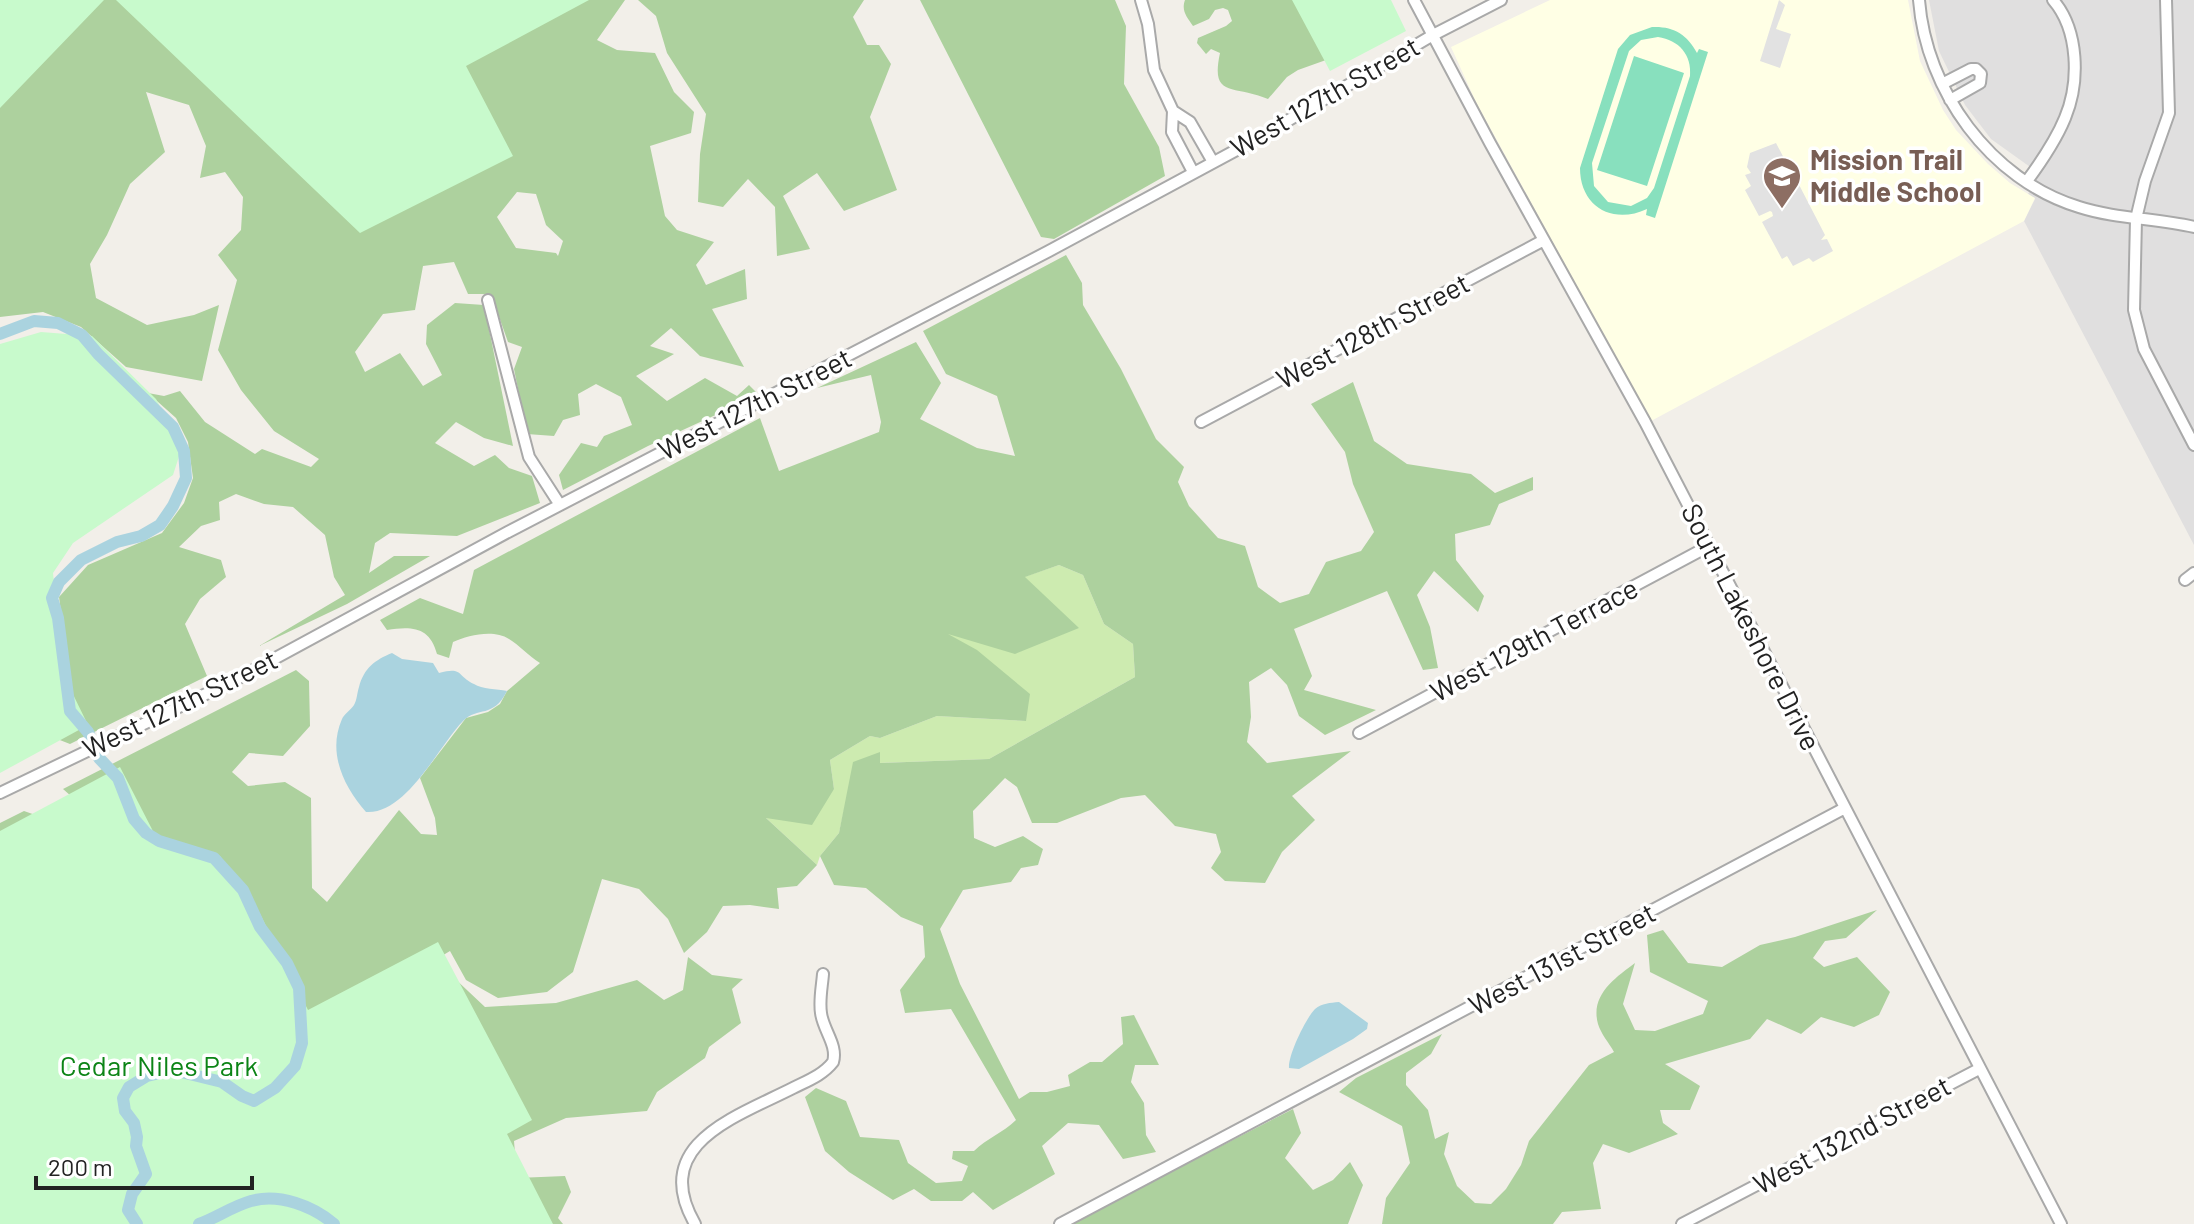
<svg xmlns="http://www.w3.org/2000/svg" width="2194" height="1224" font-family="Barlow,sans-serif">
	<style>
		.residential { fill: #e0dfdf }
		.education { fill: #ffffe5 }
		.grass { fill: #cdebb0 }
		.forest { fill: #add19e; fill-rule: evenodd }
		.park { fill: #c8facc }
		.pitch { fill: #88e0be; fill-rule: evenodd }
		.parking { fill: #e2e2e2 }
		.water { fill: #aad3df }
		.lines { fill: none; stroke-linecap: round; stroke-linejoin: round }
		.river { stroke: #aad3df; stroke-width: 12 }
		.minor-casing { stroke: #a9a9a9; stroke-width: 14 }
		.minor { stroke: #fff; stroke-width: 10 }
		.labels { text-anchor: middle; stroke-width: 7; stroke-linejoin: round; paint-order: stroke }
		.street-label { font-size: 28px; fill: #222; stroke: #fff }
		.education-label { font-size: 28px; font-weight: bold; fill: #785e54; stroke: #fff; text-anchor: start }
		.park-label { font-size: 28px; fill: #0c8416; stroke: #fff }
	</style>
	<rect width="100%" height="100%" fill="#f2efe9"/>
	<path class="residential" d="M1929,0H2194V545L2024,221L2035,199L2028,194L2040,174L1991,139L1965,105L1939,51Z"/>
	<path class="education" d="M1550,0H1908L1920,61L1943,110L1956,130L1988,164L2010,183L2035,198L2024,221L1651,421L1476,102L1451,47Z"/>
	<path class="grass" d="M1059,565L1083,575L1104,624L1133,644L1135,677L989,759L879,763L880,753L845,806L839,833L820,856L817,865L765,817L834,789L830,760L870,736L880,738L937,716L1026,721L942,632L1078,628L1024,577Z"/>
	<path class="forest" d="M0,0H625L597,40L617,50L655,53L674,92L694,112L691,133L650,146L665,216L677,230L714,242L696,265L706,285L745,269L747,299L712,309L744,367L700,356L671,328L650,346L674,354L636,376L667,401L705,378L737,396L749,385L759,395L648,446L563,490L559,475L581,443L597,447L604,436L632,425L621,397L596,384L578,394L580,415L563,420L554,436L527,434L514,369L522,347L508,342L491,294H468L454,262L423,266L415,310L383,314L355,352L365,372L400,353L423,386L442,375L426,344L427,325L455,303L484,305L513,446L484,438L456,422L435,443L474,466L495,455L509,468L532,476L540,503L457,536L390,533L375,543L369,573L394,556H430L347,604L259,646L345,595L334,577L325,535L293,507L264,504L236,494L219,502L220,520L201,526L179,547L221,560L226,577L200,599L185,624L207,676L70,744L47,735L42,686L67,657L59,597L88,565L162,533L184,503L193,478L188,442L176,418L148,393L164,396L180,391L205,422L255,454L262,449L311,467L319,459L274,431L241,390L218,350L237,280L218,255L241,230L243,197L225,172L200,178L206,146L189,105L146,92L165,152L130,184L107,235L90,264L96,298L147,325L194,315L219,305L202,381L126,367L81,327L43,312L0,317ZM517,192L536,194L546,225L563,241L558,256L556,253L516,248L497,217Z
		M638,0H864L853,17L867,45H879L891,64L870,117L897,190L844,211L817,173L783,196L810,249L777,256L775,207L748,179L723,207L698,202L700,154L706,114L667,53L656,16Z
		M920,0H1115L1126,26L1124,84L1159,147L1165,176L1054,239L1041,237Z
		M1185,0H1380L1326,60L1298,70L1287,77L1268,99C1234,84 1210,99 1220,53L1211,49L1206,54L1197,43L1198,38L1226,26L1232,21L1228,10L1223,8L1215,10L1209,19L1193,26C1187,17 1181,11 1185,0Z
		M1066,255L1082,283L1083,305L1121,369L1156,439L1184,467L1178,482L1189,506L1218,538L1245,546L1258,587L1280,603L1309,594L1326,562L1361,551L1374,532L1353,484L1345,452L1311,404L1353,382L1374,441L1407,464L1471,474L1495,493L1533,477V490L1499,504L1490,525L1455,534L1456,560L1484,596L1478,612L1434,571L1417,595L1430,627L1438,668L1423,670L1387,591L1294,629L1312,676L1304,690L1376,710L1325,735L1299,716L1287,685L1271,668L1249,682L1251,717L1247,742L1267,763L1351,751L1292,796L1315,820L1282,852L1265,883L1225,881L1211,868L1221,852L1216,834L1175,826L1145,795L1121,798L1057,823H1032L1017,787L1005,778L973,811L974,838L995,847L1023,836L1043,849L1038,865L1021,868L1011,882L963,890L940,929L960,984L1019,1099L1030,1092H1047L1070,1086L1068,1075L1090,1062H1102L1123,1044L1121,1017L1134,1015L1159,1065H1135L1131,1082L1144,1103L1146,1135L1156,1152L1123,1159L1099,1125L1068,1123L1042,1146L1055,1174L993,1210L973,1192L962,1201H931L914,1189L893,1200L849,1172L825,1151L805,1097L816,1088L846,1101L860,1137L899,1140L908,1163L936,1183L962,1181L968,1166L952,1159L953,1151H974C987,1138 1003,1133 1016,1120L951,1009L905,1013L900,990L925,957L923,926L901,917L866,888L834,885L820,856L839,833L853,762L880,752V763L989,759L1135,677L1133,644L1104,624L1083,575L1059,565L1025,577L1079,628L1015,654L948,634L977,650L1030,694L1026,721L937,716L880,738L870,736L830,760L834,789L812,825L766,818L817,865L797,886L777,888L779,909L750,905L723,906L707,932L684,953L668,919L639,889L602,879L573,972L547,992L498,998L466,980L450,951L435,960L485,1007L556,1003L637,980L664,1000L683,990L688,957L712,975L743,979L732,989L741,1023L709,1047L705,1058L657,1092L647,1111L566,1118L514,1141L517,1178L565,1176L571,1192L558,1218L563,1224H0V823L24,811L81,831L80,804L63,789L296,670L309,681L310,726L283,756L249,753L232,772L248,786L285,782L311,798L312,888L327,902L399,810L421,834L437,835L435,818L420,778L466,718L488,712L500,704L507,691L540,663C529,656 519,645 509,639C494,629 468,635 453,642L449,658L437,654C430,627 412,626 387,630L380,620L420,598L463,614L474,570L760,418L779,471L879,432L881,422L871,375L817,388L916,342L941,383L920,419L977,448L1015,456L997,396L946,374L923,331Z
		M1877,910L1846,938L1825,941L1813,958L1824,967L1857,957L1890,992L1879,1015L1854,1027L1821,1017L1801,1034L1767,1019L1750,1039L1665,1064L1700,1086L1690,1110H1660L1663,1123L1678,1134L1629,1153L1603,1144L1593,1163L1601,1209L1562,1212L1553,1224H1382L1386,1198L1410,1163L1402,1126L1339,1092L1356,1078L1442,1034L1431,1054L1406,1073V1085L1428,1110L1435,1139L1449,1132L1444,1154L1457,1186L1475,1203L1491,1204L1506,1189L1521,1165L1529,1141L1589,1065L1614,1052C1609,1043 1601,1034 1598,1024C1590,995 1615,978 1635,963L1623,1004L1635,1030L1655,1031L1703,1014L1708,1001L1650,972L1647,935L1663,930L1688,963L1722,967L1760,945L1795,937Z
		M1293,1109L1301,1133L1285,1158L1313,1190L1333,1180L1350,1162L1363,1185L1348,1224H1070Z"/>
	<path class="park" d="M0,0H104L0,108Z
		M116,0H589L466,66L513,156L360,233Z
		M1292,0H1391L1406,31L1330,71Z
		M41,332L92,336L156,399L182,447L173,475L73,543L53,573L64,676L88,725L0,773V344Z
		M120,767L155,835L220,856L260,914L308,1010L438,942L532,1120L507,1134L553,1224H0V831Z"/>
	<path class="pitch" d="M1652,27C1673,26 1687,34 1697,53L1699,49L1708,52L1655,218L1646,215L1647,209C1613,225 1580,207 1580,168L1618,49L1630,35ZM1658,37C1679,40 1692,55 1690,76L1654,188L1647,198L1631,206L1608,202L1594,186L1592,163L1629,51L1641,40Z
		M1634,56L1684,73L1647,186L1597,170Z"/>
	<path class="parking" d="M1779,0L1785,5L1776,29L1791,34L1780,68L1760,61Z
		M1776,143L1787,164L1782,169L1788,179L1795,177L1825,235L1821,240L1827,239L1833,251L1813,262L1809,258L1793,266L1787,256L1782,259L1762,222L1773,216L1772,212L1770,211L1759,216L1745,190L1751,186L1745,175L1751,173L1747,167L1750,153Z"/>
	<path class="water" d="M392,653L402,659L433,663L439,673C463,666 457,676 474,684C482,689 497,689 507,691C493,719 478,706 463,721C438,747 406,815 366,812C344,787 327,753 342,719C344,714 351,710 354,705C357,700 357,693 359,687C364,668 375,660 392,653Z
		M1339,1002L1368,1023L1367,1029L1353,1039L1299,1069L1289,1068C1288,1055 1306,1018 1315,1009C1322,1003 1330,1003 1339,1002Z"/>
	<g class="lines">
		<path class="river" d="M0,334L34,321L58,323L82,335L98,354L173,427L184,451L186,478L173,506L160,525L141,536L117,542L81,560L59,582L52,598L58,618L70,711L88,732L99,758L118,778L134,819L146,833L159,841L214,858L243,890L260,927L287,963L299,988L302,1043L295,1066L275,1088L254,1101L242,1096L222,1082L173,1070L147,1076L129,1087L123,1098L125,1111L134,1123L137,1137L136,1146L146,1174L132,1194L128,1210L137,1224
			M199,1224C216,1218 233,1206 251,1201C279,1193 313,1206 334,1224"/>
		<defs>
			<path id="minor" d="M1141,0L1148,24L1154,70L1173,111
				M1414,0L1490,143L1645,422L2061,1224
				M1919,0C1926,90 1990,180 2079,207C2116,219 2156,218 2194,227
				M2166,0L2169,113L2145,181L2136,219L2134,310L2144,349L2194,445
				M1942,84L1971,69H1976L1981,74L1980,83L1950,100
				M1193,172L1172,132L1173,111L1190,122L1213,162
				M2027,181C2041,162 2056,140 2065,118C2080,82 2079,30 2053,0
				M488,300L529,457L560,505
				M1201,422L1544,240
				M2185,580L2194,573
				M1359,733L1709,546
				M0,793L235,680L508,532L1049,251L1255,140L1433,35L1501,0
				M695,1224C649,1144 736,1117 793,1088C807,1081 823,1075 833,1062C838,1045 823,1030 821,1013C819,1000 822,987 823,974
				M1060,1224L1845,808
				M1682,1224L1979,1069"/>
		</defs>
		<use href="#minor" class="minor-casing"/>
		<use href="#minor" class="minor"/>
	</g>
	<defs>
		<symbol id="school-pin" viewBox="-11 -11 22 30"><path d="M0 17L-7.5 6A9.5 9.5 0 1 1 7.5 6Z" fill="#8d6e63" stroke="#fff"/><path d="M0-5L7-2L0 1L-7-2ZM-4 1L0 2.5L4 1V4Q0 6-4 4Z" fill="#fff"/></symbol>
	</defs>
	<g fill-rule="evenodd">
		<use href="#school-pin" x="1760" y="154" width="44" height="60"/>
	</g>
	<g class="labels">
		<g class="street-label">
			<text transform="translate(1325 97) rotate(-30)" y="10">West 127th Street</text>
			<text transform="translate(1373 331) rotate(-28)" y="10">West 128th Street</text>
			<text transform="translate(755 404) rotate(-27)" y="10">West 127th Street</text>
			<text transform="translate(1751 627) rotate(63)" y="10">South Lakeshore Drive</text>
			<text transform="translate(1534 640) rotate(-28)" y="10">West 129th Terrace</text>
			<text transform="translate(180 704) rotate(-26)" y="10">West 127th Street</text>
			<text transform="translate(1562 959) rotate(-28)" y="10">West 131st Street</text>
			<text transform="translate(1852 1135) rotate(-28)" y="10">West 132nd Street</text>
		</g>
		<g class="education-label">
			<text x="1810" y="170">Mission Trail<tspan x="1810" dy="32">Middle School</tspan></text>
		</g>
		<g class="park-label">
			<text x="159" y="1076">Cedar Niles Park</text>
		</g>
	</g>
	<path d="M36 1176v12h216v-12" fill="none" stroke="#222222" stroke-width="4"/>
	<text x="48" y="1176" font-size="24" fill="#222222" stroke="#ffffff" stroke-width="6" paint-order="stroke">200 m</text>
</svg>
